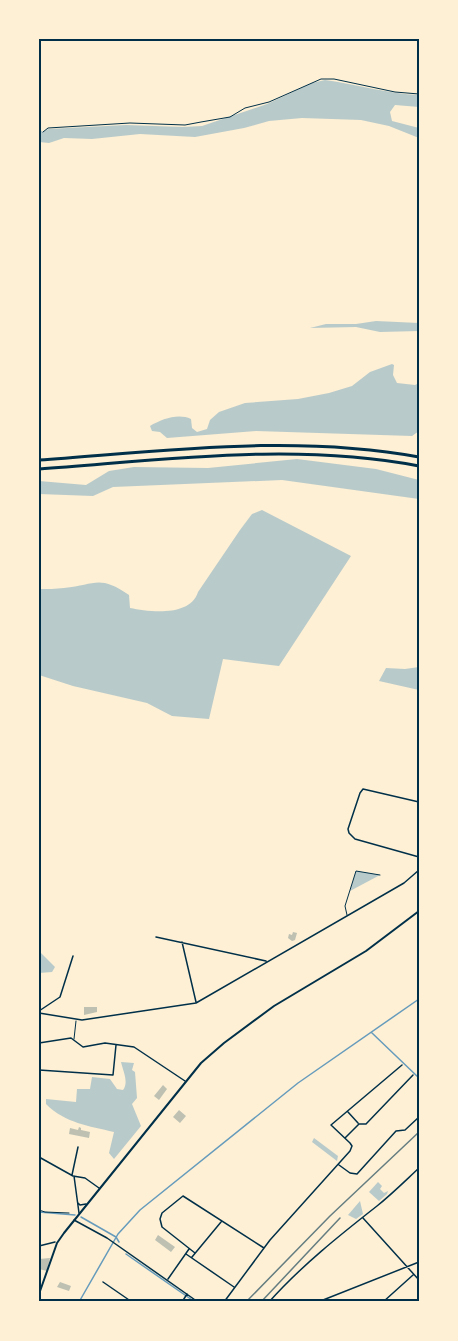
<svg xmlns="http://www.w3.org/2000/svg" width="458" height="1341" font-family="'Sofia Sans Condensed',sans-serif">
	<style>
		.green { fill: #b9caca }
		.lines { fill: none; stroke-linecap: round; stroke-linejoin: round }
		.stream { stroke: #669bbc; stroke-width: 1.5 }
		.building { fill: #bec0b2 }
		.path { stroke: #003049; stroke-width: 1 }
		.service { stroke: #003049; stroke-width: 1 }
		.minor { stroke: #003049; stroke-width: 1.5 }
		.secondary { stroke: #003049; stroke-width: 2 }
		.trunk { stroke: #003049; stroke-width: 3 }
		.rail { stroke: #657d81; stroke-width: 1.5 }
		.neatline { fill: none; stroke: #003049; stroke-width: 2 }
	</style>
	<rect width="100%" height="100%" fill="#fdf0d5"/>
	<path class="green" d="M325,80C356,84 388,94 419,95V107L395,105L390,112L392,121L419,128V138L389,126L361,120L302,118L269,121L244,128L195,137L140,134L92,139L64,138L49,143L39,142V129L43,132L48,129L126,125L183,127L202,126L267,104L312,83Z
		M376,321L419,323V331L380,332L356,327L310,328L326,324H356Z
		M392,364L394,365L393,375L397,383L415,385L419,383V431L412,436L256,431L167,438L160,432L152,431L150,426C162,419 178,413 191,419L192,428L197,432L207,429L210,420L219,412L245,403L298,399L329,393L352,386L370,372Z
		M297,459L376,469L419,480V499L282,480L113,487L93,496L39,494V481L86,485L109,471L134,467L208,468Z
		M262,510L351,556L279,666L223,659L209,719L172,716L147,703L73,686L39,675V589C47,589 56,589 64,588C95,585 99,574 129,595L130,608C150,612 190,617 198,592L240,530L252,514Z
		M419,667V690L379,681L386,668L405,669Z
		M356,871L380,875L350,891Z
		M39,951L55,967L52,972L39,973Z
		M121,1062L134,1063L132,1070L135,1072L137,1098L132,1104L141,1126L114,1159L109,1153L114,1132C89,1126 65,1123 46,1104V1099L76,1102L77,1089H90L92,1077L110,1079L117,1089L123,1090C129,1082 123,1071 121,1062Z
		M314,1138L338,1156L337,1161L312,1142Z
		M378,1182L382,1186L380,1189L384,1193L388,1191L387,1194L379,1201L369,1192Z
		M360,1201L363,1214L356,1219L348,1215Z"/>
	<g class="lines">
		<path class="stream" d="M372,1033L419,1078
			M39,1212L75,1215
			M81,1217L116,1237L119,1242
			M126,1254L195,1302
			M79,1302L118,1234L140,1210L298,1083L419,999"/>
	</g>
	<path class="building" d="M293,932L297,933L295,940L292,941L288,938L289,934L292,935Z
		M84,1007H97V1012L84,1015Z
		M163,1085L167,1089L159,1100L154,1096Z
		M179,1110L186,1116L180,1123L173,1117Z
		M79,1127L81,1128V1130L90,1132L89,1138L69,1134L70,1128L78,1130Z
		M158,1235L175,1247L171,1252L155,1240Z
		M50,1258L47,1271L39,1269V1259Z
		M60,1282L71,1286L69,1291L57,1287Z"/>
	<g class="lines">
		<path class="path" d="M43,132L48,128L130,123L185,125L201,122L230,117L245,108L269,102L321,79H334L395,92L419,94
			M39,1210L45,1212L69,1213"/>
		<path class="service" d="M347,915L345,906L356,871L380,875
			M74,1039L76,1021"/>
		<path class="minor" d="M419,802L363,789L360,793L348,829L349,833L355,839L419,857
			M156,937L266,961
			M182,942L196,1002
			M39,1011L60,997L73,956
			M39,1013L82,1020L196,1003L404,883L419,870
			M39,1043L71,1038L83,1047L105,1043L134,1047L185,1081
			M39,1070L113,1075L116,1045
			M348,1112L358,1123
			M39,1113V1124
			M345,1138L359,1124H366L413,1075
			M39,1157L73,1176L85,1178L99,1188
			M339,1165L350,1173L357,1174L396,1131L405,1130L419,1117
			M72,1175L78,1147
			M74,1176L79,1213
			M78,1203L80,1205L86,1204
			M363,1218L419,1280
			M74,1220L107,1238L198,1302
			M39,1246L55,1242
			M195,1253L162,1227L160,1219L162,1213L183,1196L264,1248
			M186,1254L234,1287
			M192,1257L221,1222
			M168,1279L189,1249
			M103,1282L132,1302
			M182,1302L187,1294
			M224,1302L270,1240L350,1151L352,1146L350,1143L331,1125L402,1065
			M269,1302C301,1266 340,1235 377,1206C392,1194 405,1181 419,1168
			M318,1302L419,1262
			M383,1302L413,1275"/>
		<path class="secondary" d="M39,1294L57,1243L64,1233L201,1063L224,1043L274,1006L366,951L419,911"/>
		<path class="trunk" d="M39,460C165,451 294,434 419,457
			M39,469C165,460 294,442 419,466"/>
		<path class="rail" d="M246,1302L330,1216L419,1132
			M261,1302L340,1218"/>
	</g>
	<rect width="458" height="1341" fill="none" stroke="#fdf0d5" stroke-width="81"/>
	<rect x="40" y="40" width="378" height="1260" class="neatline"/>
</svg>
